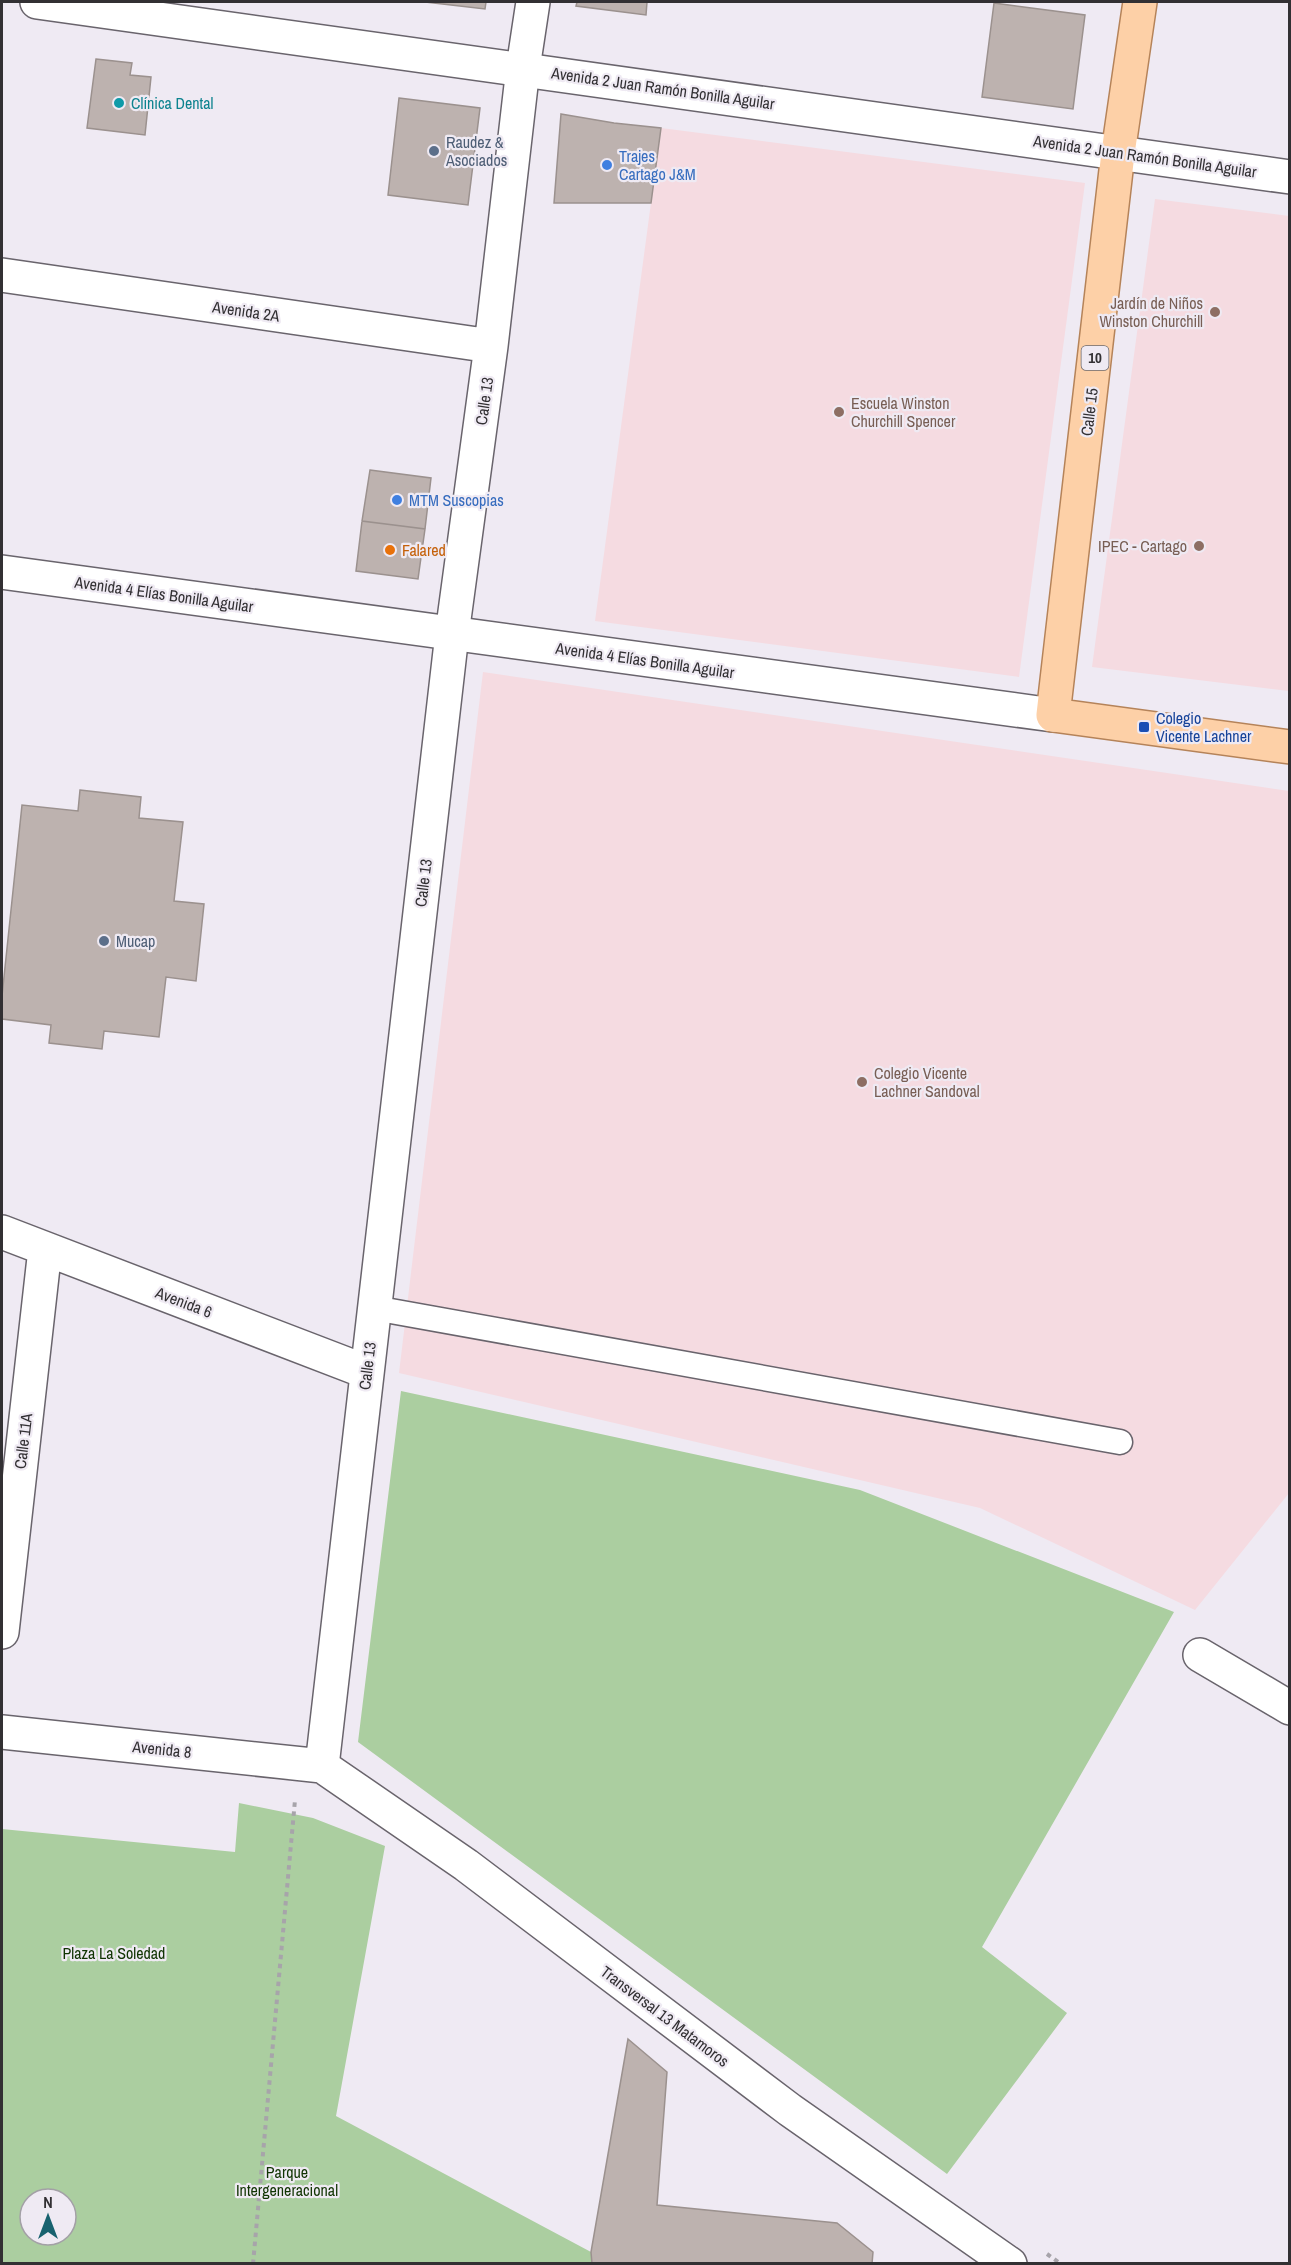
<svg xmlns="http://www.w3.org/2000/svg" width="1291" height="2265" font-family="'Archivo Narrow',sans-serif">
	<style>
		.education { fill: #f5dbe1 }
		.green { fill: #abcea0; fill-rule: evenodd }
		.building { fill: #bdb2af; stroke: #9b918e; stroke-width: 1.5 }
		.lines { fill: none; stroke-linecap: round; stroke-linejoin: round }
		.service-casing { stroke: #69646c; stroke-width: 27 }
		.minor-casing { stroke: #69646c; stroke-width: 36 }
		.tertiary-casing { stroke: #69646c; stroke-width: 36 }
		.primary-casing { stroke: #b58359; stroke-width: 36 }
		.path { stroke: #a7a4aa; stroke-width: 4; stroke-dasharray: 4.5 4.5; stroke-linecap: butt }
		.service { stroke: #fff; stroke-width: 24 }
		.minor { stroke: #fff; stroke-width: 33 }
		.tertiary { stroke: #fff; stroke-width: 33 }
		.primary { stroke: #fdd0a7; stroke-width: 33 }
		.culture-dot { fill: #0f9aa8; stroke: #efeaf3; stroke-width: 2 }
		.service-dot { fill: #5c6f8a; stroke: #efeaf3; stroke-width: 2 }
		.shop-dot { fill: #3f7fe0; stroke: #efeaf3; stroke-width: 2 }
		.education-dot { fill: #8d6e63; stroke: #efeaf3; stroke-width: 2 }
		.food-dot { fill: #e8710a; stroke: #efeaf3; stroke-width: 2 }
		.transit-dot { fill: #1a4fb4; stroke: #efeaf3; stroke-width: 2 }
		.labels { text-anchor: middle; stroke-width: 4.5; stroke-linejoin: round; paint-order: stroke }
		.shield { fill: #efeaf3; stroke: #6b686d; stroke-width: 1.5 }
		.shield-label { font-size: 15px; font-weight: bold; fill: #323033 }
		.street-label { font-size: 16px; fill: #323033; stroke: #efeaf3 }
		.culture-label { font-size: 16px; fill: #0d838f; stroke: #efeaf3; text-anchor: start }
		.service-label { font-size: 16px; fill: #4e5e75; stroke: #efeaf3; text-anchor: start }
		.shop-label { font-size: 16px; fill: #366cbe; stroke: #efeaf3; text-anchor: start }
		.education-label { font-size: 16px; fill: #785e54; stroke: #efeaf3; text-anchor: end }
		.food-label { font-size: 16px; fill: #c56008; stroke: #efeaf3; text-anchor: start }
		.transit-label { font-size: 16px; fill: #164399; stroke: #efeaf3; text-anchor: start }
		.park-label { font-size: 16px; fill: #103402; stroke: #efeaf3 }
	</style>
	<rect width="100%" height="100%" fill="#efeaf3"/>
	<path class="education" d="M661,128L1085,183L1019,677L595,621Z
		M1155,199L1289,216V691L1092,667Z
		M483,672L1289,791V1493L1195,1610L980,1508L399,1373Z"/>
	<path class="green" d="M401,1391L860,1490L1174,1612L982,1947L1067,2013L947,2174L358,1742Z
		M239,1803L313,1818L385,1846L336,2116L591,2252L592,2263H2V1829L235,1852ZM30,2199H66V2235H30Z"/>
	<path class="building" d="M425,2H486L485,9Z
		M577,2H647L646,15L576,6Z
		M994,3L1085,15L1073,109L982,97Z
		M96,59L132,63L130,75L151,77L145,135L87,128Z
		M399,98L480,108L468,205L388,195Z
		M561,114L614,123L661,128L651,203H554Z
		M370,470L431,478L425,529L362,521Z
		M362,521L425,529L418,579L356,571Z
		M80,790L141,797L139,818L183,822L174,901L204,904L196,981L166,977L159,1037L104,1031L102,1049L49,1043L51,1025L2,1019V996L22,805L78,811Z
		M628,2039L667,2072L657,2205L837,2223L873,2252L872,2264H592L591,2252Z"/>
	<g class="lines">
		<defs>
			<path id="service" d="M374,1308L1120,1442"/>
			<path id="minor" d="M2,275L491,346
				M2,1232L367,1372
				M2,1632L45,1249
				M1200,1655L1290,1708
				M2,1732L322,1766L466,1865L790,2110L1010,2264
				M322,1766L452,634L491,346L523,68L533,2"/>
			<path id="tertiary" d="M37,2L1290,177
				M2,572L1053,715"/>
			<path id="primary" d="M1140,2L1118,153L1053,715L1290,747"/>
		</defs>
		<use href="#service" class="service-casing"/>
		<use href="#minor" class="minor-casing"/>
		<use href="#tertiary" class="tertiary-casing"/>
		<use href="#primary" class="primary-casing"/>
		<path class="path" d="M1047,2254L1061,2264
			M253,2264L295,1800"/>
		<use href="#service" class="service"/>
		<use href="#minor" class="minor"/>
		<use href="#tertiary" class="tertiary"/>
		<use href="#primary" class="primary"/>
	</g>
	<circle class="culture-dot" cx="119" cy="103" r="6"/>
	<g class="service-dot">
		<circle cx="434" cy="151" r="6"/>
		<circle cx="104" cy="941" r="6"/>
	</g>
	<g class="shop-dot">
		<circle cx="607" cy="165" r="6"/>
		<circle cx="397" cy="500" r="6"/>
	</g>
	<g class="education-dot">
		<circle cx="1215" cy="312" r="6"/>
		<circle cx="839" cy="412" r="6"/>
		<circle cx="1199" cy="546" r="6"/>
		<circle cx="862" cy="1082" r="6"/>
	</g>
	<circle class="food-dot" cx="390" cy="550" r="6"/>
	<rect class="transit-dot" x="1138" y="721" width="12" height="12" rx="3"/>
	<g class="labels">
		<rect class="shield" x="1081.5" y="346" width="27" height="24" rx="4.5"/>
		<g class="shield-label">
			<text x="1095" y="363">10</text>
		</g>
		<g class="street-label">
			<text transform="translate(663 88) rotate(8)" y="6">Avenida 2 Juan Ramón Bonilla Aguilar</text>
			<text transform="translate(1145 156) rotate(8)" y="6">Avenida 2 Juan Ramón Bonilla Aguilar</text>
			<text transform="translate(246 311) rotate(8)" y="6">Avenida 2A</text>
			<text transform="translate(484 401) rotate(-82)" y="6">Calle 13</text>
			<text transform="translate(1089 412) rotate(-83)" y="6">Calle 15</text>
			<text transform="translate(164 594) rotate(8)" y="6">Avenida 4 Elías Bonilla Aguilar</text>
			<text transform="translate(645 660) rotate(8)" y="6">Avenida 4 Elías Bonilla Aguilar</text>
			<text transform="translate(423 883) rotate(-83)" y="6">Calle 13</text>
			<text transform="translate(184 1302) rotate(21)" y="6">Avenida 6</text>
			<text transform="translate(367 1366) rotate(-83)" y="6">Calle 13</text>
			<text transform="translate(23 1441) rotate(-83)" y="6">Calle 11A</text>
			<text transform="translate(162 1749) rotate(6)" y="6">Avenida 8</text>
			<text transform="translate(665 2016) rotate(37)" y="6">Transversal 13 Matamoros</text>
		</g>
		<g class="culture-label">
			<text x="131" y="109">Clínica Dental</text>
		</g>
		<g class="service-label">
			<text x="446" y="148">Raudez &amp;<tspan x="446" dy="18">Asociados</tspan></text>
			<text x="116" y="947">Mucap</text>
		</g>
		<g class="shop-label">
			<text x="619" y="162">Trajes<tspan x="619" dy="18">Cartago J&amp;M</tspan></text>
			<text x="409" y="506">MTM Suscopias</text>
		</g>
		<g class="education-label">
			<text x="1203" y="309">Jardín de Niños<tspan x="1203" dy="18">Winston Churchill</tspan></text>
			<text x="851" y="409" text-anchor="start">Escuela Winston<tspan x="851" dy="18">Churchill Spencer</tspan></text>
			<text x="1187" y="552">IPEC - Cartago</text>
			<text x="874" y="1079" text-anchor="start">Colegio Vicente<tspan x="874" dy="18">Lachner Sandoval</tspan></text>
		</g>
		<g class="food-label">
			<text x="402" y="556">Falared</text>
		</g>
		<g class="transit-label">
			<text x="1156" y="724">Colegio<tspan x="1156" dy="18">Vicente Lachner</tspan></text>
		</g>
		<g class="park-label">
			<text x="114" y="1959">Plaza La Soledad</text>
			<text x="287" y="2178">Parque<tspan x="287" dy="18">Intergeneracional</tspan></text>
		</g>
	</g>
	<rect width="1291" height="2265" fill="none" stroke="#323033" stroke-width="6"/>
	<g transform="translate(48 2217)"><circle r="28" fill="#efeaf3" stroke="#a3a0a6" stroke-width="1.5"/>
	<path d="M0-4.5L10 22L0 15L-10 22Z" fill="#18626f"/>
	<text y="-9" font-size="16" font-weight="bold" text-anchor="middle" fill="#323033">N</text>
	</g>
</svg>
